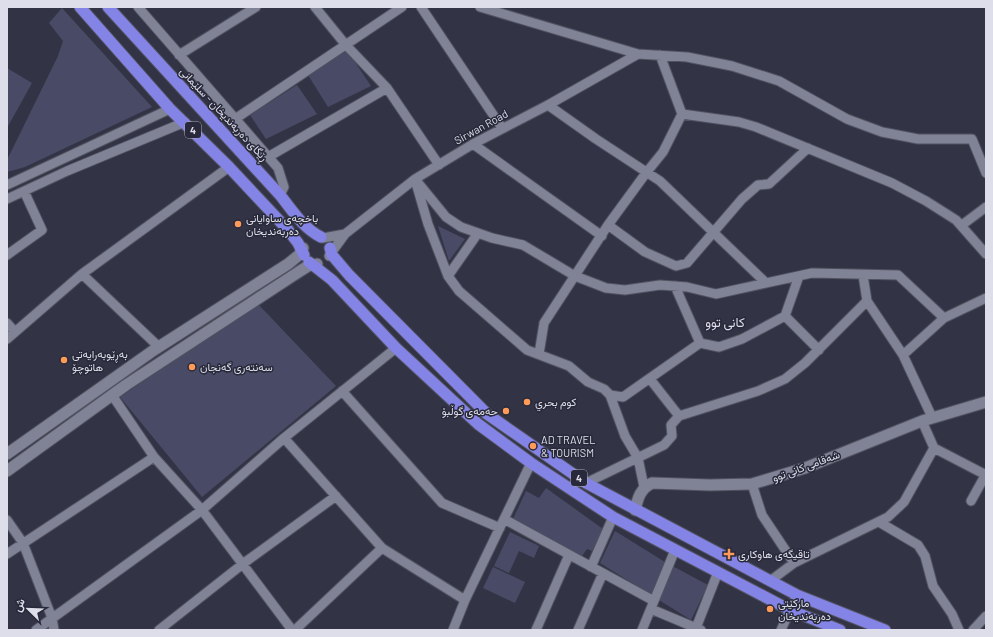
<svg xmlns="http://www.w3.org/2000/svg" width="993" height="637" font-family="Barlow,Vazirmatn,sans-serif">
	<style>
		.green { fill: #494b66 }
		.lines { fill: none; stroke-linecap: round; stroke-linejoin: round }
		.minor-casing { stroke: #515260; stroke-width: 11 }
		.tertiary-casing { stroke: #515260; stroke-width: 13 }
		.trunk-casing { stroke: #515260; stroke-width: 13 }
		.minor { stroke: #808296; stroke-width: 9 }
		.tertiary { stroke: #808296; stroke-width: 11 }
		.trunk { stroke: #8483e6; stroke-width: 11 }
		.poi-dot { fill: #fe9b59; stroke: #28293a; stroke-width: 1.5 }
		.labels { text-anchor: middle; stroke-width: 3; stroke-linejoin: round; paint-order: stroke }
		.shield { fill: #28293a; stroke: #a7a8b4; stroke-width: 1 }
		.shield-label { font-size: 10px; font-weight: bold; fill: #dddee9 }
		.street-label { font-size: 11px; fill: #dddee9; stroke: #28293a }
		.poi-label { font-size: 11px; fill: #dddee9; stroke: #28293a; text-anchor: start }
		.quarter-label { font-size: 13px; fill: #dddee9; stroke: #28293a }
	</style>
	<rect width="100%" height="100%" fill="#323445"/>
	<path class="green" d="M62,8L152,107L25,167L7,172V160L58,56L63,41L49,23Z
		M347,50L371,86L328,107L308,75Z
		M7,68L32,83L7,128Z
		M297,85L317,114L266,139L250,115Z
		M438,226L465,239L449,261Z
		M258,304L336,386L202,497L120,397Z
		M546,488L603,529L592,551L587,549L582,556L513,519L526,491L539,498Z
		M615,531L665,562L708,585L691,620L600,563Z
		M510,532L539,546L534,558L519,551L509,573L494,566Z
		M493,567L525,582L515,603L483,588Z"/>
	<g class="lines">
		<defs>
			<path id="minor" d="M138,7L278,168L284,187L280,195
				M315,7L345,44L387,88L439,165
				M421,7L502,128
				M480,7L638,54L687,57L732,66L779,81L847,119L882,132L918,139H972L986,173
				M179,55L256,7
				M660,55L682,114L739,122L756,127L892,183L926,201L956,220L986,254
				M548,105L596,139L660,181L765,282
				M235,119L402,7
				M473,144L602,236
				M268,157L387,88
				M415,179L446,217L461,227L492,238L523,245L575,276L606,288L625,290L660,285L687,287L716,294L812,273L898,275L944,318
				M416,183L428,224L448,276L459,291L527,350L569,366L588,382L604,389L610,395L625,436L638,458L644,487
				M7,185L170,109
				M7,199L67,171L185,122
				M608,225L645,252L676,266L687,263L742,199L758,185L769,184L808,148
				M962,225L986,207
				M323,238L345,234
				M7,255L42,230L24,191
				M329,256L345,234L415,179L473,144L548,105L638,54
				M82,274L159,347
				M863,275L867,301L903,355L932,417
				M448,276L478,233
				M675,286L700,343
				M785,316L819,350
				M7,323L15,332
				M7,339L82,274L229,167
				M539,354L544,323L608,225L646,173L663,152L682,114
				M903,355L944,318L986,298
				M650,379L679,416
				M342,391L442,503L500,528
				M112,395L154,457L202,510L292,630
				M610,395L623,397L700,343L719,347L742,339L785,316L799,276
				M922,421L934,448L986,475
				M284,438L382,548L465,600
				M586,483L664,445L672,436L671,425L679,416L758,391L785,379L805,363L867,301
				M752,484L762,515L794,563
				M971,501L986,474
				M504,519L654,601
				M7,520L23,543L52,618L54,630
				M879,522L918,545L925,556L933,586L952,614L959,630
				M7,554L154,457
				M591,567L613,517
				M770,581L794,563L888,517L904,502L934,448
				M651,609L701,630
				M696,628L718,572
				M36,630L202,510L284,438L396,348
				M159,630L244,563L336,496
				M295,630L382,548
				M453,630L465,600L531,463
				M536,630L569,555
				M578,630L603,573
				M642,630L675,550
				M781,630L797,595
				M973,630L986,616"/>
			<path id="tertiary" d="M7,454L154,350L288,264L299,255L303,248
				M7,471L126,385L297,273L308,266L317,264
				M635,510C638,498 640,489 652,483L710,485L752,484L805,468L922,421L986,402"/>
			<path id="trunk" d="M80,7L170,109L229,167L288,230L298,243L304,255
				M108,7L280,195C292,210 303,228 321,237
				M330,248L332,255L349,275L487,414L586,483L797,595L885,630
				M309,262L332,280L396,348L478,424L531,463L613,517L790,610L840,630"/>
		</defs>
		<use href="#minor" class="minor-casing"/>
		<use href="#tertiary" class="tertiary-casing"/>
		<use href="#trunk" class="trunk-casing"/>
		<use href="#minor" class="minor"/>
		<use href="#tertiary" class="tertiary"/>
		<use href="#trunk" class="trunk"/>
	</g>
	<g class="poi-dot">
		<circle cx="238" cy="224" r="4"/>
		<circle cx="64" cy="360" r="4"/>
		<circle cx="192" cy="367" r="4"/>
		<circle cx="527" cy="402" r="4"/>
		<circle cx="506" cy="411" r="4"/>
		<circle cx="533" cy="446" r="4"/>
		<path d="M727 548h4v4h4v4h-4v4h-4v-4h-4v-4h4z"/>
		<circle cx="770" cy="609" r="4"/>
	</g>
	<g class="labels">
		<g class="shield">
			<rect x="185" y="122" width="16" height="16" rx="3"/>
			<rect x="571" y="470" width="16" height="16" rx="3"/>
		</g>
		<g class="shield-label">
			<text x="193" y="134">4</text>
			<text x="579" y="482">4</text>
		</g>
		<g class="street-label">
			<text transform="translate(224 114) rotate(47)" y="4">ڕێگای دەربەندیخان - سلێمانی</text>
			<text transform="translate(481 127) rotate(-29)" y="4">Sirwan Road</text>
			<text transform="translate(806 466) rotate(-20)" y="4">شەقامی کانی توو</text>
		</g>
		<g class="poi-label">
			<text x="246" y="222">باخچەی ساوایانی<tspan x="246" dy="13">دەربەندیخان</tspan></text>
			<text x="72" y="358">بەڕێوبەرایەتی<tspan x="72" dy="13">هاتوچۆ</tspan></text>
			<text x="200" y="371">سەنتەری گەنجان</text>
			<text x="535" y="406">کوم بحري</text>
			<text x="498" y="415" text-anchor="end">حەمەی گوڵبۆ</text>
			<text x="541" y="444">AD TRAVEL<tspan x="541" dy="13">&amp; TOURISM</tspan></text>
			<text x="738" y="558">تاقیگەی هاوکاری</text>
			<text x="778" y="607">مارکێتی<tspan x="778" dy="13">دەربەندیخان</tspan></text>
		</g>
		<g class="quarter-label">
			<text x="725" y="327">کانی توو</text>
		</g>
	</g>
	<rect width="993" height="637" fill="none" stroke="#dddee9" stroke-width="16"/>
	<g transform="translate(28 609) rotate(293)" stroke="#28293a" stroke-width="3" paint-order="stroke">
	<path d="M0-3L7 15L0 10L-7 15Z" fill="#dddee9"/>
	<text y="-6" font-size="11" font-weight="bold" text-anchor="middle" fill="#dddee9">ش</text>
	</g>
</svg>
